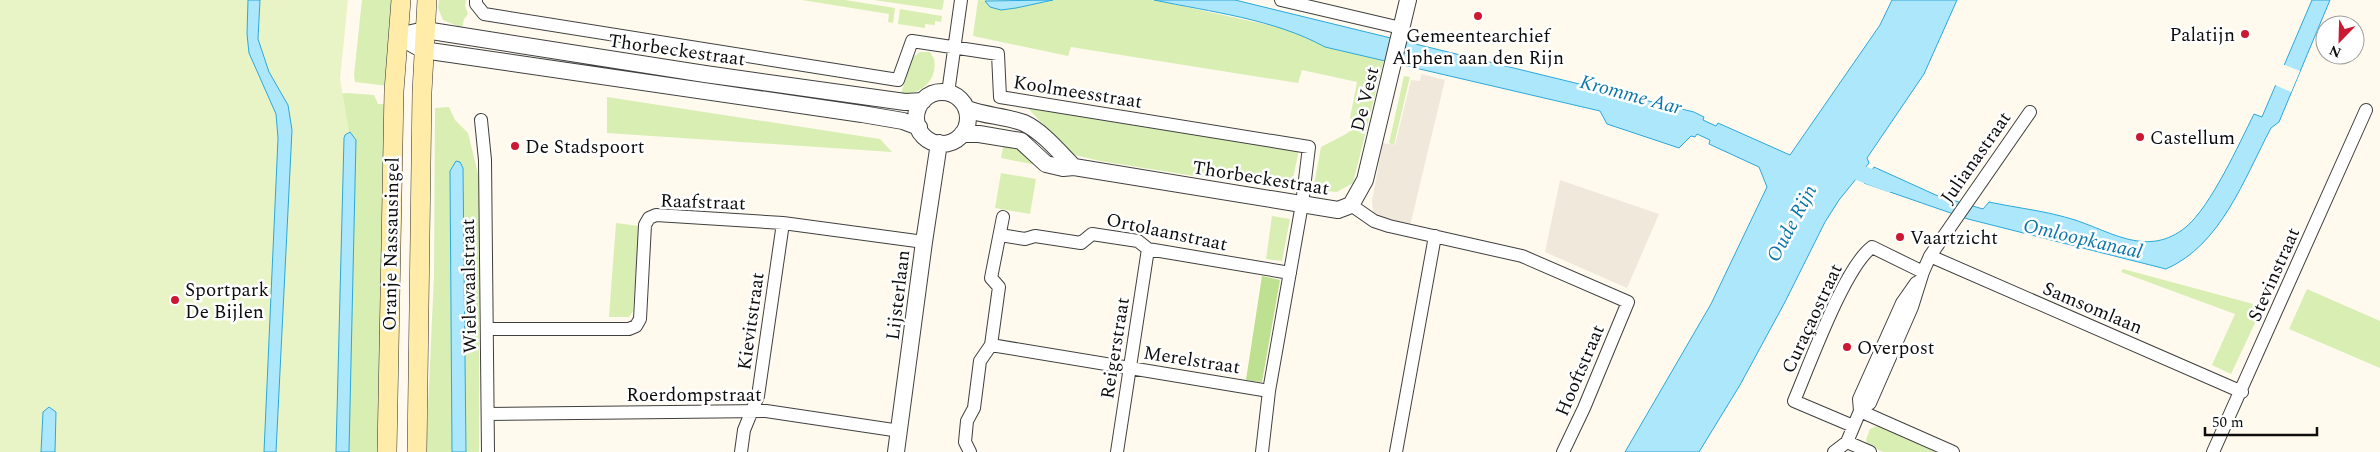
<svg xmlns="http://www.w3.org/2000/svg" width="2380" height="452" font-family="Spectral,serif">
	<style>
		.green { fill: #d8eeb3 }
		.forest { fill: #bde091 }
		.pitch { fill: #e9f4c6 }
		.plaza { fill: #f0e8db }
		.water { fill: #ace7fc; stroke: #2ca8da }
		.pier { fill: #fffaed }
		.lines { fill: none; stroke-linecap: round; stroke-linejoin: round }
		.canal { stroke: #ace7fc; stroke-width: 16 }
		.minor-casing { stroke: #404040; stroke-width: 14 }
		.tertiary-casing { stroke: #404040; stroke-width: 18 }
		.secondary-casing { stroke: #2f2f2f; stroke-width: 20 }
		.minor { stroke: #fff; stroke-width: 12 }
		.tertiary { stroke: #fff; stroke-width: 16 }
		.secondary { stroke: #ffeca8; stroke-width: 19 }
		.poi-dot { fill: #cb1833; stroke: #fff; stroke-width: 2 }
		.labels { text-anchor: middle; stroke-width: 5; stroke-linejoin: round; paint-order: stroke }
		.poi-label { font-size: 19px; fill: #0d0d0d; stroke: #fff; text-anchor: start }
		.street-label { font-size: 19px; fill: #0d0d0d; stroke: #fff }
		.water-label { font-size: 20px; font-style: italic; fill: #0a76ab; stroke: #fff }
	</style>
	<rect width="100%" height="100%" fill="#fffaed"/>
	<path class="green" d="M362,0H394L388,86L355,82L354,75Z
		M439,0H466L465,6L468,14L464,19L462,28L443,20L438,8Z
		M802,0H845L895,8L893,23L888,22L889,14Z
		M874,0H944L942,10Z
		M978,0L1043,3L1053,0H1154L1278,27L1306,36L1325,47L1384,59L1353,183L1337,192L1313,190L1321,147L1346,134L1358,125L1350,118L1357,82L1302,70L1298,83L1071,47L1068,56L973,36Z
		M900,9L942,16L941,22L935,21V25L925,24V28L898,24Z
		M920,52H930L934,59C938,80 921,95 901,94L912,58Z
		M1404,76L1410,77L1394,145L1389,143Z
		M347,93L374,95L378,104H386L382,206L379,452H319L338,94Z
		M607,97L880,139L892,152L607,133Z
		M1026,106L1299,150L1291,187L1194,176L1100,161L1075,155L1061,144Z
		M449,107L455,120L468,133L479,178V452H466L463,168L450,171L452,452H426L434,276L435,108Z
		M1004,142L1017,146L1036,165L1001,158Z
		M1001,173L1036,179L1030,214L995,208Z
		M1272,216L1290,219L1282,261L1266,259Z
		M616,223L639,226L633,311L629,317H609Z
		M2123,269L2257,305L2262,308L2231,374L2212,365L2235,314L2121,272Z
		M2307,289L2380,321V368L2289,329Z
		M1877,426L1940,452H1883L1868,445L1866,440L1870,429Z"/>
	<path class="forest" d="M1262,276L1280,280L1262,382L1246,380Z"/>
	<path class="pitch" d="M0,0H348L340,79L352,148L346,452H0Z"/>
	<path class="plaza" d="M1421,74L1445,80L1409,230L1374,221L1372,200L1383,143L1395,145L1411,80L1420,81Z
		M1560,180L1659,214L1627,288L1545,252Z"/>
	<path class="water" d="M248,0H260L258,39L269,72L288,105L292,130L276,452H264L278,138L276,114L249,53L247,34Z
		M1053,0L1016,8L1001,10L990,7L985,1Z
		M1154,0H1235L1694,112L1704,117L1703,120L1716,126L1718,123L1790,155L1880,25L1892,0H1957L1924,74L1867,158L1869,163L1839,200L1825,222L1785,302L1740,385L1699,452H1625L1711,304L1767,187L1759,167L1709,144L1710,140L1697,134L1695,137L1691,136L1679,148L1607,124L1600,111L1325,47C1274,19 1211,12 1154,0Z
		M2312,0H2330L2279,122L2271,128C2244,179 2221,245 2166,269L1968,219L1864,183L1874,167L1938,196L1983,209L1989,202C2017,208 2047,211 2075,220C2112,232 2148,258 2186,227C2211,206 2239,144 2254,114L2262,117Z
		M350,132L356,140L349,452H336L344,138L345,135Z
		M456,161L460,162L463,168L466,452H452L450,171Z
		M49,407L56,412L55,452H41L43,412Z"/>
	<path class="pier" d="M2282,64L2300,71L2291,92L2273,84Z"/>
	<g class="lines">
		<path class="canal" d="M1842,166L1889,184"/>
		<defs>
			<path id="minor" d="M476,0V4L484,14L898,80L912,41L998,54L1000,97L1309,147L1302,204L1269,391L1262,452
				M1281,0L1401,28
				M948,93L961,0
				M481,120L485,160L488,452
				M1351,205L1374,221L1389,226L1522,256L1628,302L1584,408L1563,452
				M1000,235L1025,239L1035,236L1081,243L1092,234L1138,241L1148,249L1290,273
				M1930,256L2242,392
				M487,329H629L636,326L640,319L645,225L649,218L656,215L783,223L924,242
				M991,345L1269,391
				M1860,411L1859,399L1902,303L1916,283
				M1860,411L1953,452
				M488,414L766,411L900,431
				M1853,426L1794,401C1809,366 1844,268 1872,247L1923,272
				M1847,442L1870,452
				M741,452L744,430L758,396L783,223
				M970,452L965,442L967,421L974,408L980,361L991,345L999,287L991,278L1003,217
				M1117,452L1148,249
				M1396,452L1435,236
				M1834,452L1847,442L1860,411L1870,403L1912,307L1923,272L1930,256L2030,112
				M2213,452L2366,110"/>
			<path id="tertiary" d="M398,36L425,30L705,74L905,102L923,101
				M398,36L423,50L862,114L903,121L919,127
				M916 118a26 26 0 1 1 52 0a26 26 0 1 1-52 0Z
				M967,109C985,116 1006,116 1024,123C1043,132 1059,152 1074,167
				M962,134H979L1021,141L1046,164L1063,168L1074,167L1338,210L1351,205L1365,180L1408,0
				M896,452L924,242L939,143"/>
			<path id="secondary" d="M387,452L394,91L401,0
				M417,452L422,92L427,0"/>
		</defs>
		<use href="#minor" class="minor-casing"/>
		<use href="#tertiary" class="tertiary-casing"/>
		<use href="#secondary" class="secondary-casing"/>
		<use href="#minor" class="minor"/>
		<use href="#tertiary" class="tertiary"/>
		<use href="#secondary" class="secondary"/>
	</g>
	<g class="poi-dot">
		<circle cx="1478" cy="16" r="5"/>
		<circle cx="2245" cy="34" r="5"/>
		<circle cx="2140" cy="137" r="5"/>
		<circle cx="515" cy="146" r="5"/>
		<circle cx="1900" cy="237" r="5"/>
		<circle cx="175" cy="300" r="5"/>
		<circle cx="1847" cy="347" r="5"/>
	</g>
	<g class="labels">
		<g class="poi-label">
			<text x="2235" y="41" text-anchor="end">Palatijn</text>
			<text x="1478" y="42" text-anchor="middle">Gemeentearchief<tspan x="1478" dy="22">Alphen aan den Rijn</tspan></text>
			<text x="2150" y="144">Castellum</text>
			<text x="525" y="153">De Stadspoort</text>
			<text x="1910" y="244">Vaartzicht</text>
			<text x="185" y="296">Sportpark<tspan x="185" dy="22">De Bijlen</tspan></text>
			<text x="1857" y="354">Overpost</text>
		</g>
		<g class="street-label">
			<text transform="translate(677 49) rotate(8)" y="7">Thorbeckestraat</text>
			<text transform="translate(1078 91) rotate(9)" y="7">Koolmeesstraat</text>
			<text transform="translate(1364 99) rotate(-76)" y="7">De Vest</text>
			<text transform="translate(1975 157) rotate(-55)" y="7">Julianastraat</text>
			<text transform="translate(1261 177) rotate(9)" y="7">Thorbeckestraat</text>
			<text transform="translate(703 201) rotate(2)" y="7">Raafstraat</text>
			<text transform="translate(1167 231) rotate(12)" y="7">Ortolaanstraat</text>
			<text transform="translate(390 244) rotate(-89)" y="7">Oranje Nassausingel</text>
			<text transform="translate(2273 274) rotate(-66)" y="7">Stevinstraat</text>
			<text transform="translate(468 286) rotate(-91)" y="7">Wielewaalstraat</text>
			<text transform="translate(897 295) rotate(-83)" y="7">Lijsterlaan</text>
			<text transform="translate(2093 307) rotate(23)" y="7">Samsomlaan</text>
			<text transform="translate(1811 318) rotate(-65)" y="7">Curaçaostraat</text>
			<text transform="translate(750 321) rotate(-82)" y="7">Kievitstraat</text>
			<text transform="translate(1114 348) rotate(-81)" y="7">Reigerstraat</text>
			<text transform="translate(1192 359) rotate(9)" y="7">Merelstraat</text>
			<text transform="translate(1579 370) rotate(-67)" y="7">Hooftstraat</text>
			<text x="694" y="401">Roerdompstraat</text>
		</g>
		<g class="water-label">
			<text transform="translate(1631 94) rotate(15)" y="7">Kromme Aar</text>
			<text transform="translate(1791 223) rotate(-62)" y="7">Oude Rijn</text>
			<text transform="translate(2083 238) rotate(13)" y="7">Omloopkanaal</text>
		</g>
	</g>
	<g transform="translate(2340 40) rotate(203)"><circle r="24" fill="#ffffff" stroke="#9e9e9e"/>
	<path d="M0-4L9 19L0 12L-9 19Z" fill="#cb1833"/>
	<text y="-8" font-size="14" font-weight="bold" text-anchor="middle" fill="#0d0d0d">N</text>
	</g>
	<path d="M2205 427v8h112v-8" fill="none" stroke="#0d0d0d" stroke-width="2.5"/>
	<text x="2212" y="427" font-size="15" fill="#0d0d0d" stroke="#ffffff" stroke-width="4" paint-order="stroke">50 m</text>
</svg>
